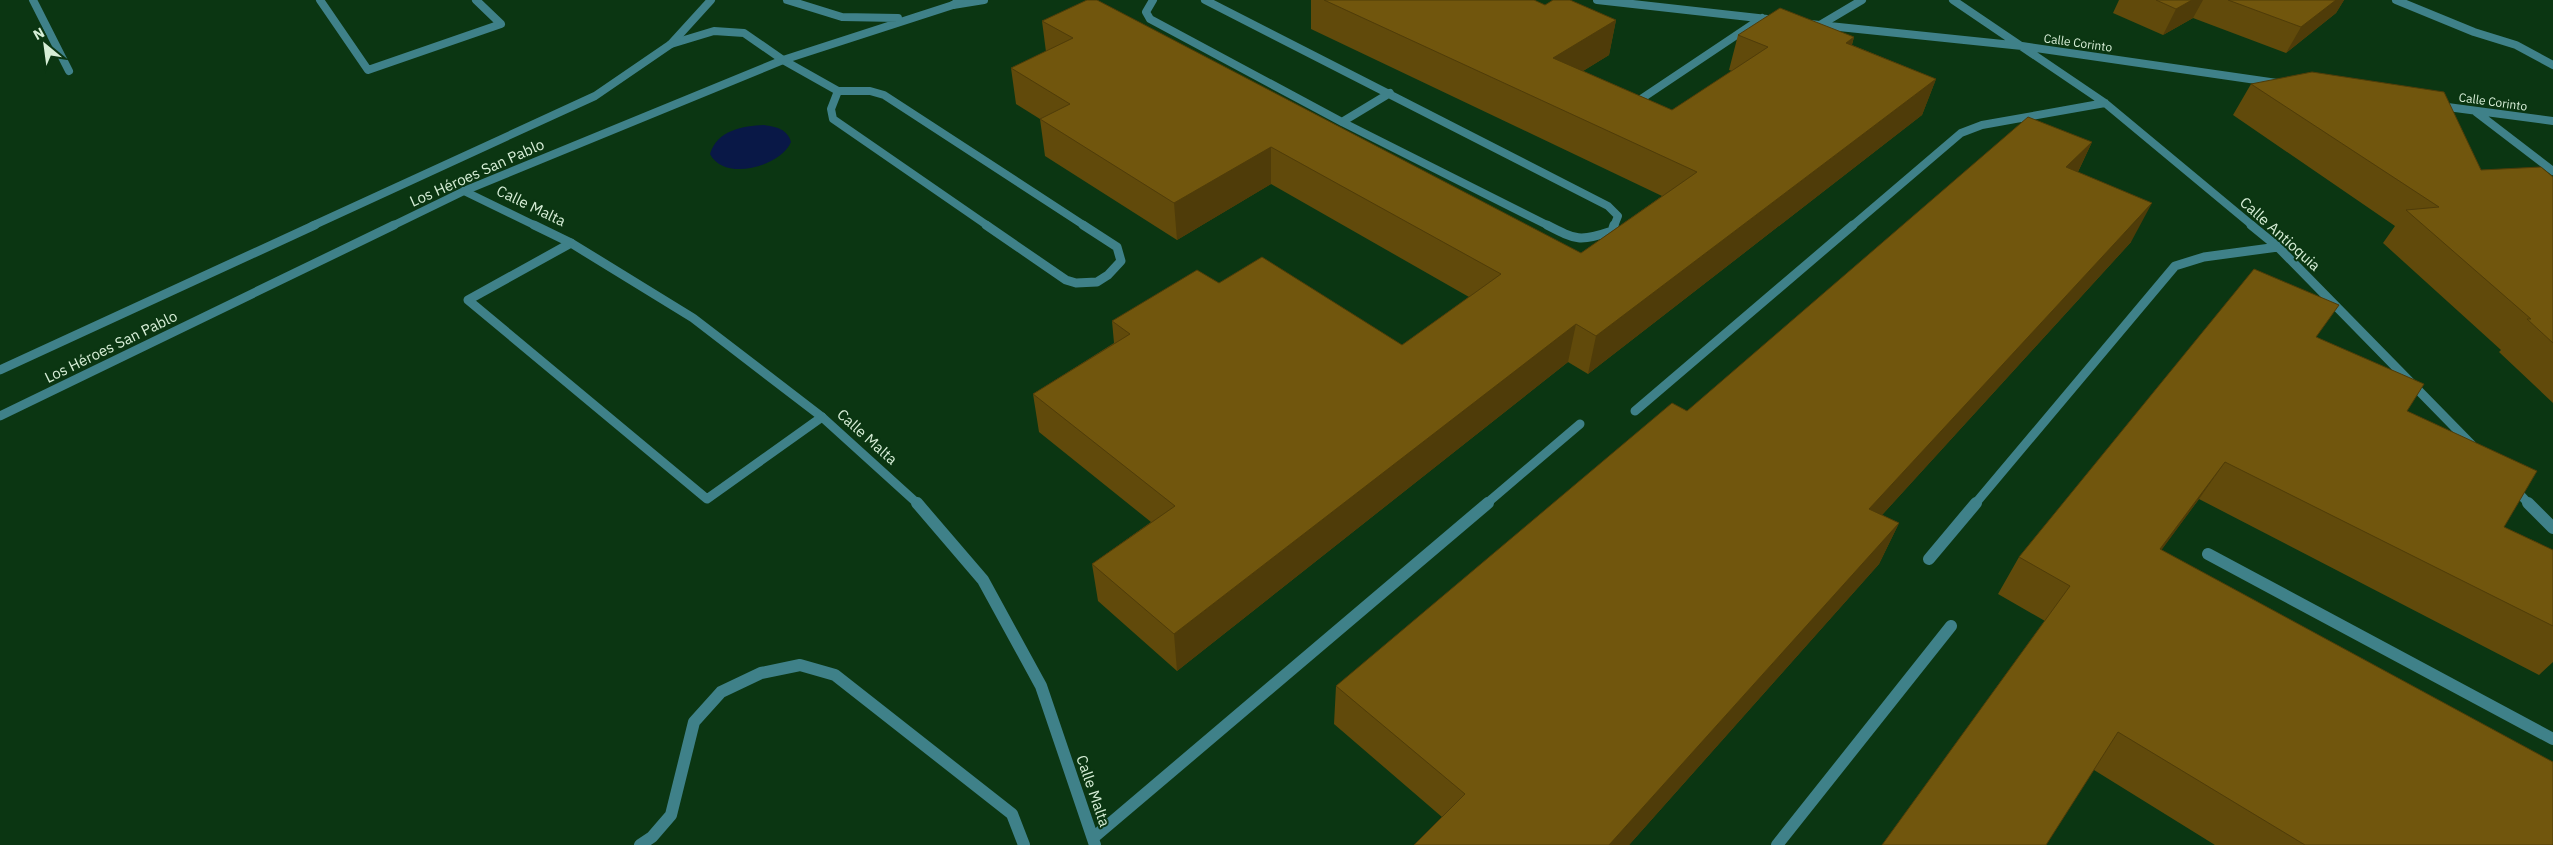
<svg xmlns="http://www.w3.org/2000/svg" width="2553" height="845" font-family="'IBM Plex Sans',sans-serif">
	<style>
		.water { fill: #091847 }
		.lines { fill: none; stroke-linecap: round; stroke-linejoin: round }
		.service-far1 { stroke: #3f8189; stroke-width: 9 }
		.service { stroke: #3f8189; stroke-width: 12 }
		.minor-far2 { stroke: #3f8189; stroke-width: 8 }
		.minor-far1 { stroke: #3f8189; stroke-width: 9 }
		.minor { stroke: #3f8189; stroke-width: 12 }
		.tertiary-far1 { stroke: #3f8189; stroke-width: 8 }
		.tertiary { stroke: #3f8189; stroke-width: 9 }
		.wall { fill: #614a0b }
		.shaded-wall { fill: #4f3c09 }
		.building { fill: #71560d; stroke: #4f3c09 }
		.labels { text-anchor: middle; stroke-width: 4; stroke-linejoin: round; paint-order: stroke }
		.far-street-label { font-size: 12px; fill: #d7eed7; stroke: #0b3612 }
		.street-label { font-size: 15px; fill: #d7eed7; stroke: #0b3612 }
	</style>
	<rect width="100%" height="100%" fill="#0b3612"/>
	<path class="water" d="M764,125C777,127 787,129 791,142C780,167 724,182 710,154C717,130 743,126 764,125Z"/>
	<g class="lines">
		<path class="service-far1" d="M571,243L468,300L707,499L822,417"/>
		<path class="service" d="M640,845L652,837L671,815L694,722L721,692L761,673L800,665L835,675L1012,814L1024,845"/>
		<path class="minor-far2" d="M33,0L69,71
			M320,0L368,70L501,24L476,0
			M1153,0L1146,12L1150,19L1342,122L1549,226
			M1205,0L1608,206L1618,216L1614,226
			M1597,0L1776,20
			M1953,0L2105,103L2253,226
			M2396,0L2474,32L2516,45L2553,65
			M953,5L984,0
			M1810,24L2022,46L2277,83
			M1820,25L1862,0
			M671,44L714,31L744,33L783,60L838,91
			M838,91H870L884,95L1085,226
			M838,91L831,109L833,119L988,226
			M1632,105L1762,18
			M2440,106L2553,121
			M2476,112L2553,171
			M1342,122L1390,93
			M464,191L536,226
			M1852,226L1961,133L1982,125L2105,103"/>
		<path class="minor-far1" d="M534,225L571,243L693,318L822,417L918,504
			M986,225L1066,280L1076,283L1097,282L1108,275L1121,261L1117,247L1083,225
			M1547,225C1576,240 1580,242 1612,231L1614,225
			M2251,225L2278,247L2472,445
			M1635,411L1853,225
			M2514,488L2529,504
			M1486,504L1580,424
			M1975,504L2175,266L2204,257L2278,247"/>
		<path class="minor" d="M917,503L983,580L1041,686L1095,845
			M2528,503L2553,528
			M2208,554L2553,739
			M1929,559L1976,503
			M1093,838L1488,503
			M1777,845L1951,626"/>
		<path class="tertiary-far1" d="M787,0L842,17L898,18
			M312,226L595,96L671,44L711,0
			M392,226L464,191L783,60L953,5L960,0"/>
		<path class="tertiary" d="M0,370L315,225
			M0,416L394,225"/>
	</g>
	<path class="wall" d="M1311,0H1534L1545,5L1616,20L1609,55L1583,71L1672,110L1732,71L1729,70L1738,35L1854,37L1852,45L1936,79L1922,115L1588,374L1568,362L1177,671L1098,601L1092,564L1151,522L1039,432L1033,394L1114,343L1112,321L1219,283L1402,345L1469,297L1271,184L1177,240L1045,156L1040,119L1016,104L1011,68L1046,52L1042,21L1581,253L1662,196L1311,29Z
		M2119,0H2344L2336,13L2286,53L2193,18L2163,35L2113,13Z
		M2251,84L2481,170L2553,177V403L2499,352L2501,350L2383,243L2395,226L2233,115Z
		M2092,142L2078,172L2131,242L1882,515L1899,523L1879,564L1629,845H1414L1442,817L1334,724L1336,686L1687,411Z
		M2317,337L2407,411L2504,527L2553,550V662L2539,675L2199,499L2161,550L2553,845H2215L2094,770L2045,621L1998,594L2019,557Z"/>
	<path class="shaded-wall" d="M2192,0H2203L2193,18L2163,35L2176,9Z
		M2336,0H2344L2336,13L2286,53L2301,27Z
		M1616,20L1609,55L1547,93L1553,58Z
		M1854,37L1843,73L1846,43Z
		M1936,79L1922,115L1588,374L1596,336Z
		M2092,142L2073,182L2066,167Z
		M1271,147V184L1177,240L1174,203Z
		M2152,203L2131,242L1851,549L1869,509Z
		M1576,324L1568,362L1177,671L1174,634Z
		M2225,462L2199,499L2135,586L2160,549Z
		M1899,523L1879,564L1629,845H1609Z"/>
	<path class="building" d="M1087,0H1097L1581,253L1697,172L1324,0H1534L1545,5L1553,0H1570L1616,20L1553,58L1672,110L1768,47L1738,35L1780,8L1854,37L1846,43L1936,79L1596,336L1576,324L1174,634L1092,564L1175,506L1033,394L1130,334L1112,321L1197,270L1219,283L1262,257L1402,345L1501,274L1271,147L1174,203L1040,119L1070,104L1011,68L1073,38L1042,21Z
		M2156,0H2192L2176,9Z
		M2228,0H2336L2301,27Z
		M2312,72L2444,92L2481,170L2541,167L2553,177V343L2527,319H2531L2406,210L2439,207L2251,84Z
		M2028,117L2092,142L2066,167L2152,203L1869,509L1899,523L1609,845H1414L1465,794L1336,686L1672,403L1687,411Z
		M2254,269L2339,305L2316,337L2424,384L2407,411L2537,471L2504,527L2553,550V626L2225,462L2160,549L2553,762V845H2305L2118,732L2046,845H1882L2070,586L2019,557Z"/>
	<g class="labels">
		<g class="far-street-label">
			<text transform="translate(2078 43) rotate(8)" y="4">Calle Corinto</text>
			<text transform="translate(2493 102) rotate(8)" y="4">Calle Corinto</text>
		</g>
		<g class="street-label">
			<text transform="translate(477 173) rotate(-24)" y="5">Los Héroes San Pablo</text>
			<text transform="translate(531 206) rotate(26)" y="5">Calle Malta</text>
			<text transform="translate(2280 234) rotate(42)" y="5">Calle Antioquia</text>
			<text transform="translate(111 347) rotate(-26)" y="5">Los Héroes San Pablo</text>
			<text transform="translate(867 437) rotate(42)" y="5">Calle Malta</text>
			<text transform="translate(1093 791) rotate(71)" y="5">Calle Malta</text>
		</g>
	</g>
	<g transform="translate(45 45) rotate(331)" stroke="#0b3612" stroke-width="4" paint-order="stroke">
	<path d="M0-4L9 19L0 12L-9 19Z" fill="#d7eed7"/>
	<text y="-8" font-size="14" font-weight="bold" text-anchor="middle" fill="#d7eed7">N</text>
	</g>
</svg>
